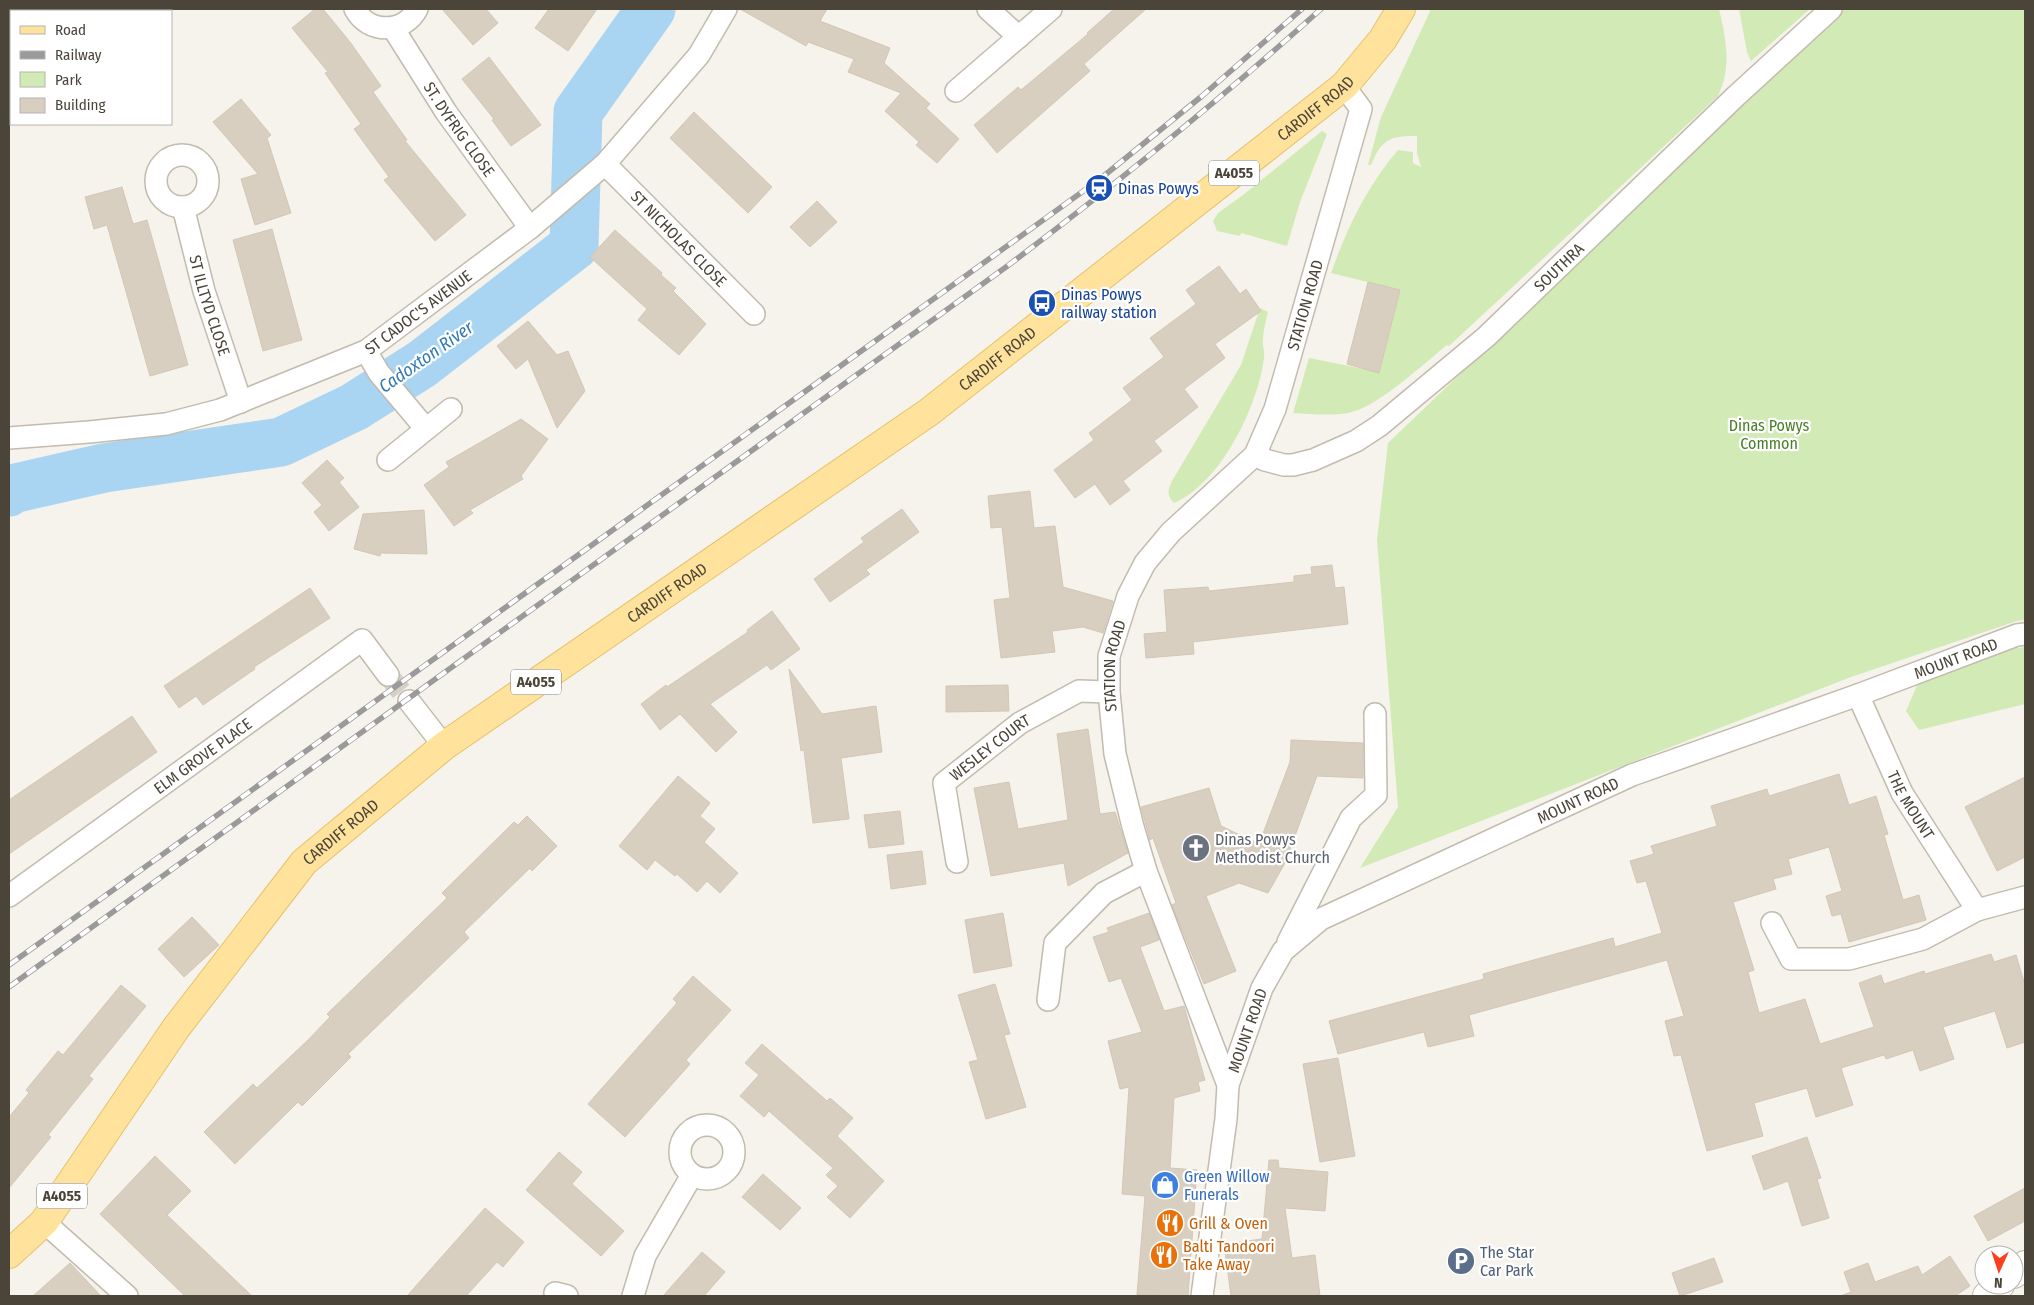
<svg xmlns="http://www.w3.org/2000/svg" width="2034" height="1305" font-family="'Fira Sans Condensed',sans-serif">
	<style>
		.green { fill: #d2eab5 }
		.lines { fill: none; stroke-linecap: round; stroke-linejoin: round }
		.stream { stroke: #a9d4f2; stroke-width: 8 }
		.river { stroke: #a9d4f2; stroke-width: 49 }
		.building { fill: #d8cfc1; stroke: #d3c7b4 }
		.minor-tunnel { stroke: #d4d0c8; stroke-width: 21; stroke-dasharray: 21 11; stroke-linecap: butt }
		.minor-casing { stroke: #c2bbae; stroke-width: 24 }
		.tertiary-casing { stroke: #c2bbae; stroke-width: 30 }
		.primary-casing { stroke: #e6c16a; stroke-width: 30 }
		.minor { stroke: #fff; stroke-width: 21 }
		.tertiary { stroke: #fff; stroke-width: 28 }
		.primary { stroke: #ffe39c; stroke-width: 28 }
		.rail-casing { stroke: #9a9a9a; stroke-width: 5.5 }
		.rail { stroke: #fff; stroke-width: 4; stroke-dasharray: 11; stroke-linecap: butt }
		.labels { text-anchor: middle; stroke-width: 4.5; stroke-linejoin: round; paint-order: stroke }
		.shield { fill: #fff; stroke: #817c74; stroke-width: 1 }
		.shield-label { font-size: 15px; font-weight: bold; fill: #4b4439 }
		.street-label { font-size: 16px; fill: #4b4439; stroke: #fff }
		.transit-label { font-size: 16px; fill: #164399; stroke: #fff; text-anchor: start }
		.park-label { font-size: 16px; fill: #4a7f2a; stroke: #fff }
		.worship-label { font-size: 16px; fill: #5b616d; stroke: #fff; text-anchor: start }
		.shop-label { font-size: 16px; fill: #366cbe; stroke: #fff; text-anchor: start }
		.food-label { font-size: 16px; fill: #c56008; stroke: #fff; text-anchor: start }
		.service-label { font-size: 16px; fill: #4e5e75; stroke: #fff; text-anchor: start }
		.water-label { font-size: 18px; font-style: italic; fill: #2e7ab2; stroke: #fff }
	</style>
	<rect width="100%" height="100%" fill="#f6f3ec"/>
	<path class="green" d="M1431,9H1719C1726,38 1732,68 1718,96L1449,346L1447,345C1423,364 1377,408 1348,413C1330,416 1311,414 1293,413L1309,358L1379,372L1400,290L1331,273C1347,228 1367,186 1398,150L1413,152V163L1421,167L1417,153V136C1389,136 1382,139 1371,165H1368L1381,117Z
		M1739,9H1810L1751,61L1747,52Z
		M1842,9H2025V620L2017,621L1851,677L1360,868L1398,807L1377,540L1388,443Z
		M1322,131L1327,134L1300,202L1287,246L1241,233L1240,236L1217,231L1213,221L1218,213L1243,195Z
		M1260,308L1268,312C1266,321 1263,330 1263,339C1262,345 1265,351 1264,358C1258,406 1221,483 1174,503C1166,495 1168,490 1172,481L1241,365Z
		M2025,647V704L1919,730L1906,711L1919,681L2000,651Z"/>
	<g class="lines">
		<path class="stream" d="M9,490L12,489"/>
		<path class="river" d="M9,492L12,489L104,468L281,442L354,407L422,364L574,246L578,112L651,9"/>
	</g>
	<path class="building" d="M315,9H323L350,42L381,86L373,92L407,140L405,141L466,215L435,241L384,180L389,177L354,129L361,124L325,73L328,72L292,28Z
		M442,9H486L498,23L473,45Z
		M549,9H597L568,51L535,28Z
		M740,9H827L820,21L890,48L884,63L930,104L926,108L959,139L937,163L916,145L919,142L885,111L901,93L848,72L854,59L808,42L806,46Z
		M1114,9H1146L1084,64L1090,71L997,153L974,125L1018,87L1021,90L1088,34L1087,33Z
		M489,57L541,125L511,146L492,120L494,119L462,79Z
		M241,99L271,135L267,138L291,213L255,225L241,179L258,174L213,122Z
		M694,112L772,187L748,213L670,138Z
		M122,187L133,224L147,220L188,365L150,376L107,225L94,229L85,197Z
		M817,201L837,222L810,247L790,227Z
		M272,229L302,340L263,351L233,240Z
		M615,230L662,273L661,275L676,288L673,291L706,324L679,355L638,320L647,309L590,257Z
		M1219,266L1240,294L1246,289L1261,311L1215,344L1225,358L1184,389L1198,407L1154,441L1162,451L1123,481L1130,490L1110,505L1095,484L1075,498L1054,470L1094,440L1089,433L1132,400L1123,388L1164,357L1150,338L1196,304L1186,290Z
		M1368,282L1400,290L1379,373L1347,364Z
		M528,321L557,355L568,351L585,391L557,428L528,359L516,369L497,346Z
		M521,419L548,439L521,476L523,479L470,510L473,513L454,526L424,485L449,467L446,462Z
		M327,460L344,478L339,482L359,507L329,531L314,512L322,505L302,483Z
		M1030,491L1034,528L1055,526L1063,587L1113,601L1103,633L1083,627L1052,631L1055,652L1001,658L994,600L1010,598L1002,527L991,528L988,496Z
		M902,509L919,532L866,570L870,574L830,602L814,579L864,542L861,538Z
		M424,510L427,554L381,553L380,556L354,549L363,514Z
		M1332,565L1335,588L1344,587L1348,624L1193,642L1194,654L1146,658L1144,634L1167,632L1164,590L1208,587L1209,591L1294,582V576L1312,574L1311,567Z
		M310,588L330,618L254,667L255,669L203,705L196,696L179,708L164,686Z
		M772,611L800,649L771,670L767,665L710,704L737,732L716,752L680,714L660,730L641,704L666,685L667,687L748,632L747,630Z
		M789,669L822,714L876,706L882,752L841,758L849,819L813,823L804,750L801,751Z
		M1008,685L1009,711L946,712V686Z
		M132,716L157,752L9,854V800Z
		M1088,729L1100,814L1115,812L1128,853L1068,886L1064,863L991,876L974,788L1009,782L1018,829L1068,820L1057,734Z
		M1291,740L1363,743V778L1317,776L1285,863L1268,893L1239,883L1206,896L1236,971L1204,984L1172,905L1176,903L1153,838L1150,840L1141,807L1209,788L1221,826L1259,844L1290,762Z
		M1839,774L1849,805L1876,796L1888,834L1884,835L1903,900L1919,895L1926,920L1849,942L1841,914L1832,916L1826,896L1842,891L1829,847L1788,859L1792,874L1773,879L1776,889L1733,902L1754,970L1748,972L1759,1013L1805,999L1820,1044L1874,1027L1859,983L1881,975L1884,984L1924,971L1925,974L1991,954L1994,962L2016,955L2025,985V1042L2007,1048L1995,1011L1943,1027L1954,1059L1920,1071L1913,1050L1886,1059L1884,1055L1841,1068L1853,1105L1816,1117L1807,1088L1754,1103L1763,1136L1707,1151L1681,1055L1674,1056L1665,1021L1684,1016L1667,960L1469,1015L1474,1036L1428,1047L1424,1032L1338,1054L1329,1021L1484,979L1483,974L1613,938L1615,947L1662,933L1646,881L1637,883L1630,861L1654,854L1651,846L1717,826L1711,806L1767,789L1769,796Z
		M678,776L710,803L700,816L715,829L704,842L738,873L720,893L707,881L697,892L677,874L675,876L655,860L647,870L619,846Z
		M2025,777V857L1997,871L1965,807Z
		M900,811L904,844L869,848L864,815Z
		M527,816L557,846L532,871L530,868L464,932L469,938L348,1054L351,1057L302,1106L298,1102L235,1164L204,1132L253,1084L257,1088L308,1040L330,1017L327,1014L447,898L442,893L514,822L518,825Z
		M922,851L926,884L891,889L887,855Z
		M1003,913L1012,966L974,973L965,920Z
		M1149,913L1159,940L1140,947L1164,1011L1184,1006L1205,1080L1198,1082L1200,1091L1174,1098L1170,1168L1197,1170L1188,1296L1137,1295L1145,1196L1122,1194L1129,1087L1120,1089L1108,1041L1142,1032L1121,978L1109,982L1093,937L1109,932L1107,928Z
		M192,917L219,945L184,977L158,949Z
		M693,976L731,1010L686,1060L690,1064L625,1137L588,1104L677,1003L673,999Z
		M995,984L1010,1034L1004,1035L1026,1107L986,1119L969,1062L978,1060L958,995Z
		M121,985L146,1006L89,1076L93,1079L48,1135L51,1137L9,1188V1117L29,1093L26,1090L58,1051L63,1055Z
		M762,1044L827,1101L830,1098L853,1118L837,1136L884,1181L850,1218L827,1197L838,1186L826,1175L833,1168L769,1111L764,1117L740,1096L759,1075L745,1063Z
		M1338,1058L1355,1156L1320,1162L1303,1064Z
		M1807,1137L1821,1178L1817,1179L1829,1218L1802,1226L1788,1181L1764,1190L1752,1156Z
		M559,1152L582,1172L572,1184L624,1231L601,1256L526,1190Z
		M155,1156L191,1191L167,1215L252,1296H185L100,1214Z
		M1269,1160H1278L1279,1168L1328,1172L1325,1211L1285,1208L1292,1258L1315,1255L1320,1296H1231L1224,1244L1262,1239Z
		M763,1174L801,1208L780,1230L742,1197Z
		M2025,1188V1221L1988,1241L1974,1216Z
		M485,1208L524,1242L503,1267L497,1262L466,1296H407Z
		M702,1252L725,1272L704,1296H663Z
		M1950,1256L1970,1286L1955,1296H1844L1843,1295L1851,1292L1844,1272L1868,1263L1875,1282L1918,1266L1922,1275Z
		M1714,1258L1723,1282L1680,1296L1672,1273Z
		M70,1263L101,1296H33Z"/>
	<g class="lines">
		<path class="minor-tunnel" d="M388,675L409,701"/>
		<defs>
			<g id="minor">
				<path d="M355,9C368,34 404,34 417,9"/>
				<path d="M988,9L1019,37"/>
				<path id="s1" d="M393,28L446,112L530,228"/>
				<path d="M956,91L1051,9"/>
				<circle cx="182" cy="181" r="26"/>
				<path id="s2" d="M605,164L754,314"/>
				<path id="s3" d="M183,207L204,291L241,402"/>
				<path d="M366,351L379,373L426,429"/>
				<path id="s4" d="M9,438L89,432L166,424L220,410L366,351L530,228L605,164L699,55L726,9"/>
				<path id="s5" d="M1255,455L1265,460L1284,465H1293L1313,460L1356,441L1379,426L1486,337L1736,96L1831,9"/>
				<path d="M388,460L451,409"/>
				<path id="s6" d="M1858,695L1902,793L1977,910L2025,897"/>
				<path d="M409,701L444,746"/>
				<path id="s7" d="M957,862L944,783L1020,723L1079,691L1109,692"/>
				<path id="s8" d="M9,896L362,640L388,675"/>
				<path d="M1772,923L1791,959H1849L1923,939L1977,910"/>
				<path d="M1288,942L1351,818L1376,795L1375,714"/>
				<path d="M1048,1000L1055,943L1104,893L1146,871"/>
				<path id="s9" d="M1228,1085L1262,988L1283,951L1321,919L1632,775L1858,695L2017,635L2025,634"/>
				<circle cx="707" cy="1152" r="27"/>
				<path d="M44,1222L127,1296"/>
				<path d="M555,1293L567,1296"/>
				<path d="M633,1296L645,1256L692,1175"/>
				<path id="s10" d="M1202,1296L1226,1119L1228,1085L1146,871L1133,827L1115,754L1109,692V656L1128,596L1145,563L1171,532L1255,455L1275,409L1361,109L1344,86"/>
			</g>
			<path id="tertiary" d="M2014,1274L2025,1265
				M1987,1296L2000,1285"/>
			<g id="primary">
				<path id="s11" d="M9,1254L44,1222L176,1028L304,862L444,746L929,412L1344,86L1383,39L1401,9"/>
			</g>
		</defs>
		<use href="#minor" class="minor-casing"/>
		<use href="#tertiary" class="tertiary-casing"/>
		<use href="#primary" class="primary-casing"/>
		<use href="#minor" class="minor"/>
		<use href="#tertiary" class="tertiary"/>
		<use href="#primary" class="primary"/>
		<defs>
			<path id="rail" d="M9,965L1100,179L1202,96L1302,9
				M9,987L1006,267C1115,185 1220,100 1321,9"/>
		</defs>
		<use href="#rail" class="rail-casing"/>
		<use href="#rail" class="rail"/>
	</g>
	<defs>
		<symbol id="station-disc" viewBox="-11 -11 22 22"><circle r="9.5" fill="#1a4fb4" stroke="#fff"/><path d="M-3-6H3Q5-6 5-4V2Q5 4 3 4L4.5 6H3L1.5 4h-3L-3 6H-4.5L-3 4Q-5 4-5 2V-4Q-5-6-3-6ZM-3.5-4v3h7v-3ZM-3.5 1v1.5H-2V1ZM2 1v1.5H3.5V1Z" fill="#fff"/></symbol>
		<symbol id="bus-disc" viewBox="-11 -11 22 22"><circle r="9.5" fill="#1a4fb4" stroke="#fff"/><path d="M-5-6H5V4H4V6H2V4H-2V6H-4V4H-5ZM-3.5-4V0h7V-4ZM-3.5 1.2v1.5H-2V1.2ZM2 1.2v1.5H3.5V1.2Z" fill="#fff"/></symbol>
		<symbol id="church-disc" viewBox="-11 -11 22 22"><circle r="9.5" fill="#6b7280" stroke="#fff"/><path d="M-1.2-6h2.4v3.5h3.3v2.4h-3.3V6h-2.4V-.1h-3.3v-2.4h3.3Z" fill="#fff"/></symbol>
		<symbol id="shop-disc" viewBox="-11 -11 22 22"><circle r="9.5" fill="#3f7fe0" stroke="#fff"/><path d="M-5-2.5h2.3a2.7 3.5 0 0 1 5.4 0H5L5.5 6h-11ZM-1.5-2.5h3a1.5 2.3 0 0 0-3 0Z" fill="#fff"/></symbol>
		<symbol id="restaurant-disc" viewBox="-11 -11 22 22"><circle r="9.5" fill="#e8710a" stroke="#fff"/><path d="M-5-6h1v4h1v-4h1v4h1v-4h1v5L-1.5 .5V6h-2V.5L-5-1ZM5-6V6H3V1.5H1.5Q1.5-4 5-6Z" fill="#fff"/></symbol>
		<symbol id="parking-disc" viewBox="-11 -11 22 22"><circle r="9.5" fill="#5c6f8a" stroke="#fff"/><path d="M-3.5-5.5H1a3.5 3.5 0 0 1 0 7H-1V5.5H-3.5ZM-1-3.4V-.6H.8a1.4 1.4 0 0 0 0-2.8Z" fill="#fff"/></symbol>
	</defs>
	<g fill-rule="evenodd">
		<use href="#station-disc" x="1083" y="172" width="32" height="32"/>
		<use href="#bus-disc" x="1026" y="287" width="32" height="32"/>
		<use href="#church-disc" x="1180" y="832" width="32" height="32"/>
		<use href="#shop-disc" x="1149" y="1169" width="32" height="32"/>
		<use href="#restaurant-disc" x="1154" y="1207" width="32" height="32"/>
		<use href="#restaurant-disc" x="1148" y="1239" width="32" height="32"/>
		<use href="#parking-disc" x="1445" y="1245" width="32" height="32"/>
	</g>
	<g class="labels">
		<g class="shield">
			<rect x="1209" y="160.5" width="50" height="25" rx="4"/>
			<rect x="511" y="669.5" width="50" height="25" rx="4"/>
			<rect x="37" y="1183.5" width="50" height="25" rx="4"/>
		</g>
		<g class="shield-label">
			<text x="1234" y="178">A4055</text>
			<text x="536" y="687">A4055</text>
			<text x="62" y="1201">A4055</text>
		</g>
		<g class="street-label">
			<text dy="6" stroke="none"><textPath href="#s11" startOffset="1754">CARDIFF ROAD</textPath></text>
			<text dy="6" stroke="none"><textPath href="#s1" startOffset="121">ST. DYFRIG CLOSE</textPath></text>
			<text dy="6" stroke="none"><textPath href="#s2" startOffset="105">ST NICHOLAS CLOSE</textPath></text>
			<text dy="6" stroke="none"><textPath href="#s5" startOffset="375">SOUTHRA</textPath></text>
			<text dy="6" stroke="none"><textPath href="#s3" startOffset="102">ST ILLTYD CLOSE</textPath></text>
			<text dy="6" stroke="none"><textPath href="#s10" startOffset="1074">STATION ROAD</textPath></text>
			<text dy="6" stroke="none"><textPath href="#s4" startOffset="436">ST CADOC'S AVENUE</textPath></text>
			<text dy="6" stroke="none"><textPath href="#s11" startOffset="1349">CARDIFF ROAD</textPath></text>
			<text dy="6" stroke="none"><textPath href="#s11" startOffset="944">CARDIFF ROAD</textPath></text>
			<text dy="6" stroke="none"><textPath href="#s9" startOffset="882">MOUNT ROAD</textPath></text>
			<text dy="6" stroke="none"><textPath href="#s10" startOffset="652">STATION ROAD</textPath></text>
			<text dy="6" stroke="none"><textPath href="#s7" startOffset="138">WESLEY COURT</textPath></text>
			<text dy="6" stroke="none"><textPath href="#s8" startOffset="239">ELM GROVE PLACE</textPath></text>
			<text dy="6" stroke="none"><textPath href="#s9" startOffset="478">MOUNT ROAD</textPath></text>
			<text dy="6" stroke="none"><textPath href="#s6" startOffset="122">THE MOUNT</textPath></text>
			<text dy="6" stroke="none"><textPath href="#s11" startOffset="539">CARDIFF ROAD</textPath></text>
			<text dy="6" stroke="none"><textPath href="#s9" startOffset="58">MOUNT ROAD</textPath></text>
		</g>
		<g class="transit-label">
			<text x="1118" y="194">Dinas Powys</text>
			<text x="1061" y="300">Dinas Powys<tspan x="1061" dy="18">railway station</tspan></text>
		</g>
		<g class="park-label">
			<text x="1769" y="431">Dinas Powys<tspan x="1769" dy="18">Common</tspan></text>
		</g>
		<g class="worship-label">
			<text x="1215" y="845">Dinas Powys<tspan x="1215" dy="18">Methodist Church</tspan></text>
		</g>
		<g class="shop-label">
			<text x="1184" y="1182">Green Willow<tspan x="1184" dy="18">Funerals</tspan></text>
		</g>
		<g class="food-label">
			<text x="1189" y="1229">Grill &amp; Oven</text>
			<text x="1183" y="1252">Balti Tandoori<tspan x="1183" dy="18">Take Away</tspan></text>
		</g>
		<g class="service-label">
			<text x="1480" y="1258">The Star<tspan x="1480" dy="18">Car Park</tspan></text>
		</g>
		<g class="water-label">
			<text transform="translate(426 357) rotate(-35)" y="6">Cadoxton River</text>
		</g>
	</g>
	<rect width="2034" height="1305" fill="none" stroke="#4b4439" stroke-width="20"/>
	<rect x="10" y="10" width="162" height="115" fill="#ffffff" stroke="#b7b4b0"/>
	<rect x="20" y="26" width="25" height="8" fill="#ffe39c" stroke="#b7b4b0"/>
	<text x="55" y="35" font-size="15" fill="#4b4439">Road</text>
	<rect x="20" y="51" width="25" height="8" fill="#9a9a9a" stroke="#b7b4b0"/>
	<text x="55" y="60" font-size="15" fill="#4b4439">Railway</text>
	<rect x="20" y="72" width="25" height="15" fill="#d2eab5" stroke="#b7b4b0"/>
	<text x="55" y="85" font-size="15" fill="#4b4439">Park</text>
	<rect x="20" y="98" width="25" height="15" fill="#d8cfc1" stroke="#b7b4b0"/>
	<text x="55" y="110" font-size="15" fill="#4b4439">Building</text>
	<g transform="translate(1999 1270) rotate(183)"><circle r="24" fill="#ffffff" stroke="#b7b4b0"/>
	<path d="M0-4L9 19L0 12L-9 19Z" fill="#fc3f1d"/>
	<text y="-8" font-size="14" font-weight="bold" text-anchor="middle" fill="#4b4439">N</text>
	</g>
</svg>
